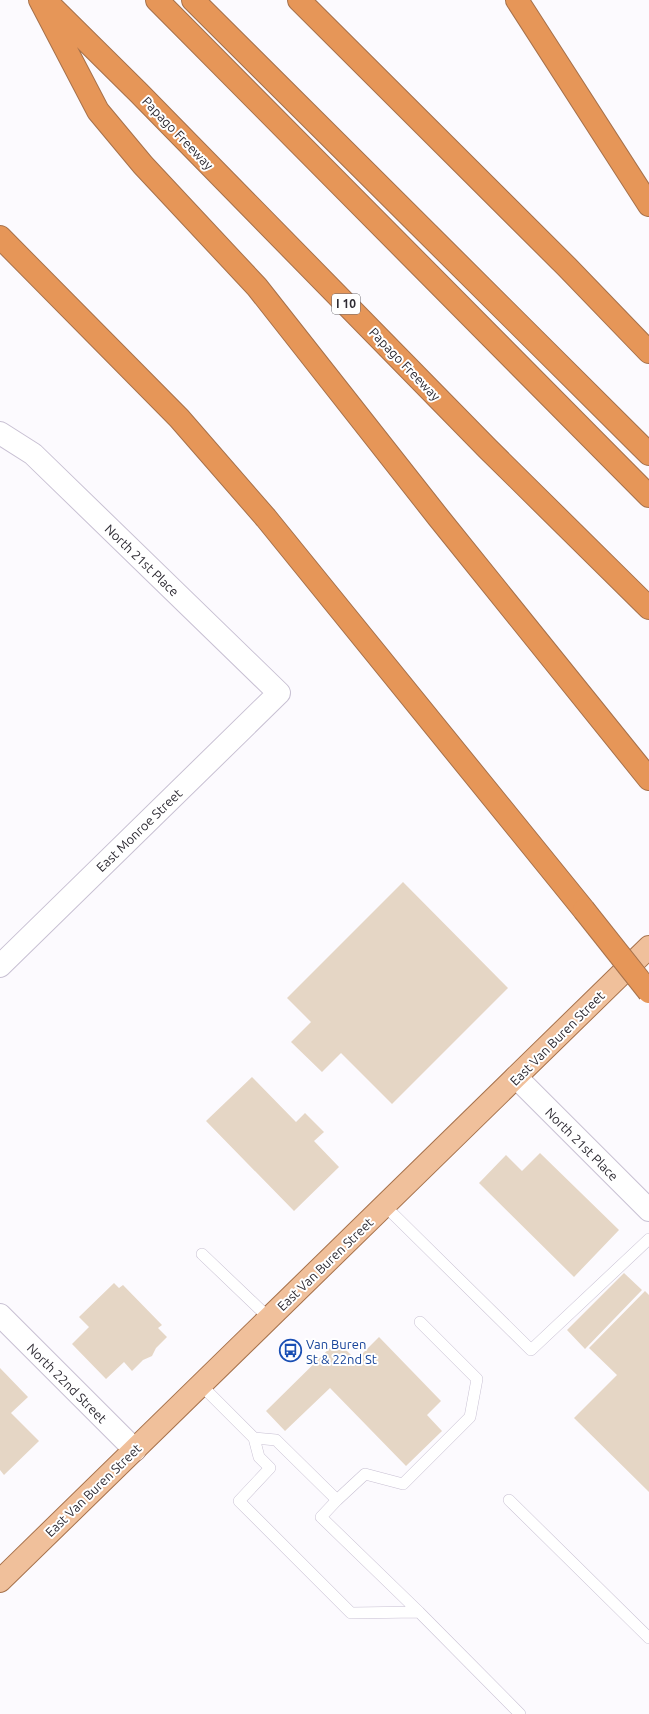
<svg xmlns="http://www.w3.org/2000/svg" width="649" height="1714" font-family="Ubuntu,sans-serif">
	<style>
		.building { fill: #e5d6c5 }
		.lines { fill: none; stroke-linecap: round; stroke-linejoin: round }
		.service-casing { stroke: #c8c0d3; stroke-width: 12 }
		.minor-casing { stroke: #c8c0d3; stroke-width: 24 }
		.primary-casing { stroke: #a6714b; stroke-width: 24 }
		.motorway-casing { stroke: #a6714b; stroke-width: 24 }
		.service { stroke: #fff; stroke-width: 11 }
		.minor { stroke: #fff; stroke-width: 22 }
		.primary { stroke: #f0c09b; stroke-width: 22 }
		.motorway { stroke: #e69658; stroke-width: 22 }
		.motorway-bridge-casing { stroke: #a6714b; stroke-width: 24; stroke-linecap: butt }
		.motorway-bridge { stroke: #e69658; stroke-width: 22 }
		.labels { text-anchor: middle; stroke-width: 4; stroke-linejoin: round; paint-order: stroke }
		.shield { fill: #fff; stroke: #6d6b70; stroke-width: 1 }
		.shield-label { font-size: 12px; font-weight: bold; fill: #2e2b33 }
		.street-label { font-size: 13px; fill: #2e2b33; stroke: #fff }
		.transit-label { font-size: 13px; fill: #164399; stroke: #fff; text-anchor: start }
	</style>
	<rect width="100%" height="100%" fill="#fcfafe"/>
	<path class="building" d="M403,882L508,988L392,1104L341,1053L322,1072L291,1042L311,1022L287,998Z
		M252,1077L296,1122L305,1113L324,1132L314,1141L339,1167L294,1211L206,1121Z
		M540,1153L619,1230L574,1277L479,1183L506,1155L522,1171Z
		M624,1273L642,1290L585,1349L567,1330Z
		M114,1283L119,1288L123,1285L162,1325L158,1328L167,1337L156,1348L152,1356L143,1360L132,1371L124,1362L106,1379L72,1344L89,1327L79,1317Z
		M645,1291L649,1295V1492L574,1418L617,1375L589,1348Z
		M379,1337L441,1401L427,1415L442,1431L406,1466L330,1388L285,1431L266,1411L337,1341L356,1360Z
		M0,1368L28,1397L11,1413L39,1441L4,1475L0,1470Z"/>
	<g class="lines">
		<defs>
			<path id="service" d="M385,1206L531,1350L649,1239
				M202,1254L269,1318
				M201,1385L254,1438L276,1440L337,1500L365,1474L403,1484L470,1417L477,1379L420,1322
				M254,1438L259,1457L270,1468L239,1501L351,1613L419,1612L520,1714
				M337,1500L321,1517L419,1612
				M509,1500L649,1638"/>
			<path id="minor" d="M0,433L33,454L279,693L0,966
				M516,1077L649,1210
				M0,1315L135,1450"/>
			<path id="primary" d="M0,1581L649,947"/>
			<path id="motorway" d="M40,0L98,111L143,165L257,287L438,517L649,779
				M157,0L649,496
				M193,0L649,454
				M299,0L567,267L649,352
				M517,0L649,205
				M51,6L139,93L488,449L649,608
				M0,237L179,418L266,518L584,910"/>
		</defs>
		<use href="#service" class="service-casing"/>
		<use href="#minor" class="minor-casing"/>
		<use href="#primary" class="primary-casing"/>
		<use href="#motorway" class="motorway-casing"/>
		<use href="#service" class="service"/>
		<use href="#minor" class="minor"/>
		<use href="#primary" class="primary"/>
		<use href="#motorway" class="motorway"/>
		<defs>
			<path id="motorway-bridge" d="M584,910L649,992"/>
		</defs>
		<use href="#motorway-bridge" class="motorway-bridge-casing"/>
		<use href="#motorway-bridge" class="motorway-bridge"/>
	</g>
	<defs>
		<symbol id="bus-ring" viewBox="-11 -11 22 22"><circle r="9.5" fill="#fff" stroke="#1a4fb4" stroke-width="1.5"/><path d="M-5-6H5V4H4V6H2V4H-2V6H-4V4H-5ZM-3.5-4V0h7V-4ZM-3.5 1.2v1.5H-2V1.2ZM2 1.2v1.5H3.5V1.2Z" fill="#1a4fb4"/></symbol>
	</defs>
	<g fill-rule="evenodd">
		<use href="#bus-ring" x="278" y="1338" width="25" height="25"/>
	</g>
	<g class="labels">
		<rect class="shield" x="332" y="294" width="28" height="20" rx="3"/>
		<g class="shield-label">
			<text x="346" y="308">I 10</text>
		</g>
		<g class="street-label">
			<text transform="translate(178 133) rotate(46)" y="5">Papago Freeway</text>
			<text transform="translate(405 364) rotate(46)" y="5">Papago Freeway</text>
			<text transform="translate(142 560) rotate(44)" y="5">North 21st Place</text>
			<text transform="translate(139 830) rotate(-44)" y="5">East Monroe Street</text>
			<text transform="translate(557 1038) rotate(-45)" y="5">East Van Buren Street</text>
			<text transform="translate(582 1144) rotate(45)" y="5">North 21st Place</text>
			<text transform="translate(325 1264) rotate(-44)" y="5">East Van Buren Street</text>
			<text transform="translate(67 1383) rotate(45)" y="5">North 22nd Street</text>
			<text transform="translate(93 1490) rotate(-44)" y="5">East Van Buren Street</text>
		</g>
		<g class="transit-label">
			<text x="306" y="1349">Van Buren<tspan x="306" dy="15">St &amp; 22nd St</tspan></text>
		</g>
	</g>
</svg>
